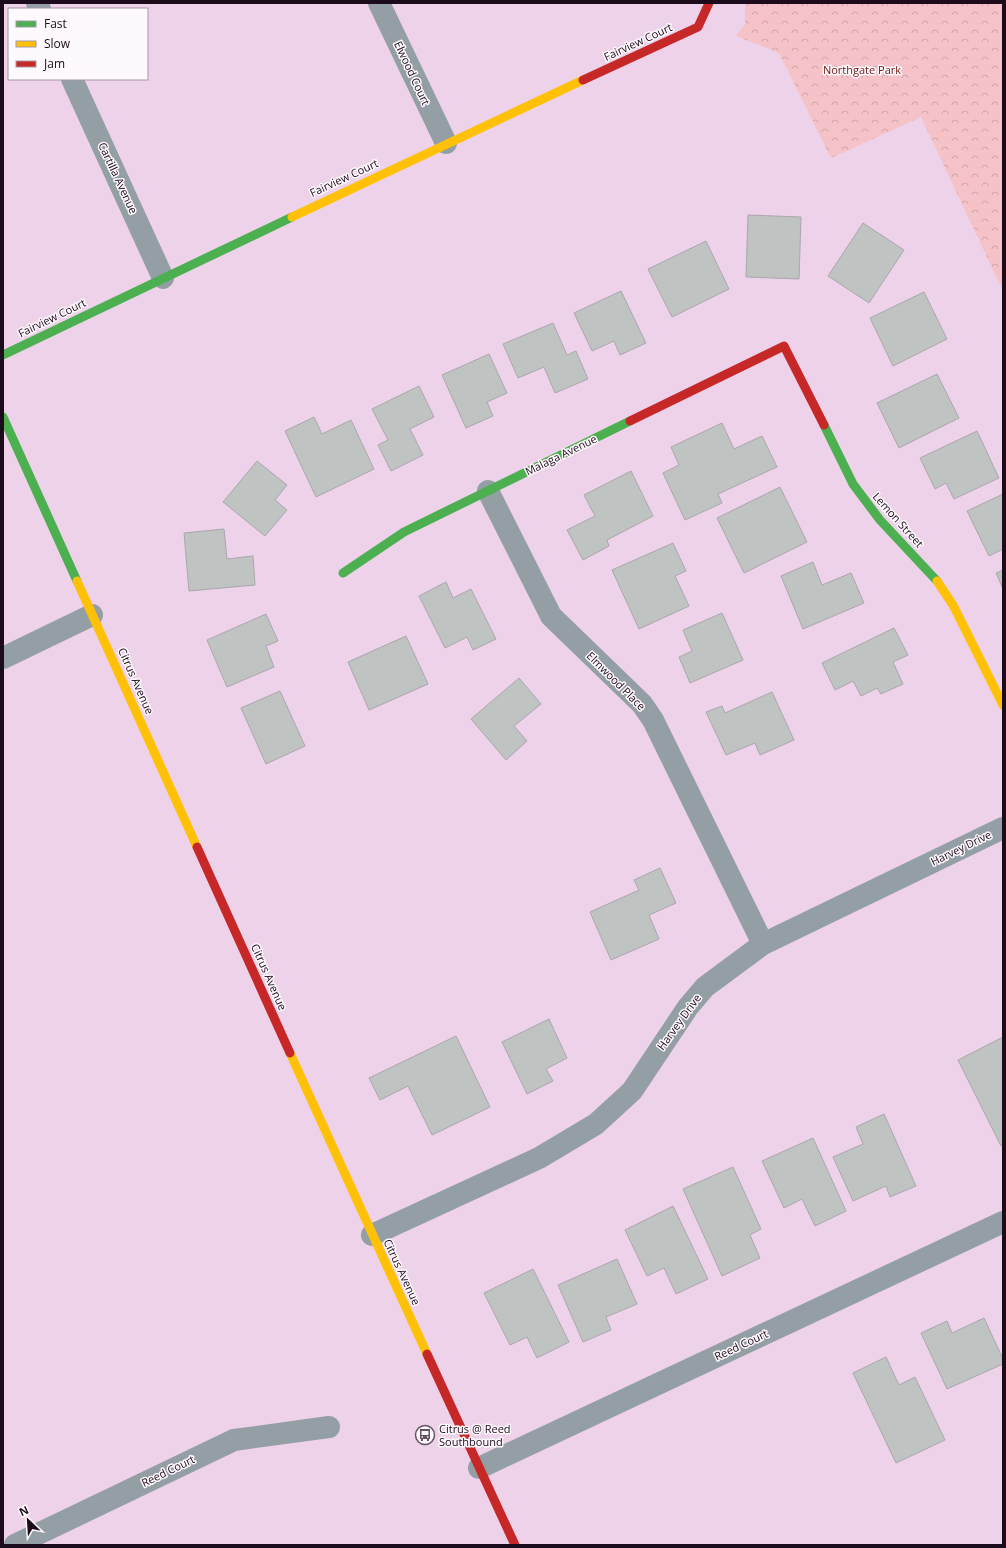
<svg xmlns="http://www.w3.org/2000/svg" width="1006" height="1548" font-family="'Open Sans',sans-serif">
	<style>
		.park { fill: url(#park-crowns) }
		.building { fill: #bfc3c1; stroke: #aaa7ab }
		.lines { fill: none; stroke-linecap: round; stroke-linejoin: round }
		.street { stroke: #949ea5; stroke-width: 22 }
		.fast { stroke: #4caf50; stroke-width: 9 }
		.slow { stroke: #ffc107; stroke-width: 9 }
		.jam { stroke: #c62828; stroke-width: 9 }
		.labels { text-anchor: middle; stroke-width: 3; stroke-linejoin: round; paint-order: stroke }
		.street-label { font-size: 11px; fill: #1c0b1b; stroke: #fef9fd }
		.park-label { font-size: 11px; fill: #6f160f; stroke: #fef9fd }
		.poi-label { font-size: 11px; fill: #1c0b1b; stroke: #fef9fd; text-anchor: start }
	</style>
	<defs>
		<pattern id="park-crowns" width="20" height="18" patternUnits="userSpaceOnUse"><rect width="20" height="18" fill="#f4c2c7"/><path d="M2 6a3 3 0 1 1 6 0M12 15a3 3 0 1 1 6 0" fill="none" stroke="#d1a5aa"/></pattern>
	</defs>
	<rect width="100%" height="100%" fill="#edd2ea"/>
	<path class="park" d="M745,3H1003V291L921,117L831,158L779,53L736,36L745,24Z"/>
	<path class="building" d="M748,215L801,217L799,279L746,277Z
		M863,223L904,250L869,303L828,276Z
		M706,241L729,289L672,317L648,269Z
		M621,291L646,343L620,355L614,341L592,351L574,313Z
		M924,292L947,339L893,366L870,318Z
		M553,323L567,355L576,351L588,379L555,393L544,367L518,378L503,344Z
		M489,354L507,393L487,402L493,416L466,428L442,375Z
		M937,374L959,418L899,448L877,403Z
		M419,386L434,417L410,429L423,455L391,471L378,445L388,440L372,409Z
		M314,417L322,434L351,420L374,469L316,497L285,431Z
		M722,423L734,449L762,436L777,467L718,494L722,503L685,520L663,473L679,465L671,447Z
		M977,431L999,478L954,499L946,483L935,489L920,458Z
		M257,461L287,485L275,500L287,510L265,536L223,502Z
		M631,471L653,516L607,540L609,546L583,560L567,530L595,516L584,495Z
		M780,487L807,542L744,573L717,518Z
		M1003,494V549L989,556L967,511Z
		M224,529L227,559L253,556L255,585L189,591L184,533Z
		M673,543L686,571L675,576L689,606L639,629L612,570Z
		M813,562L822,585L851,573L864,603L803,629L781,576Z
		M1003,570V589L996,573Z
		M446,582L453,598L471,589L496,639L473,650L467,637L445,648L419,596Z
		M722,613L743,660L690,683L679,657L692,651L683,630Z
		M266,614L278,641L266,646L274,667L227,687L207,640Z
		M894,628L908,655L893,662L903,684L881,694L877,688L861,696L853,681L835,690L822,663Z
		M406,636L428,684L369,710L348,662Z
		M519,678L541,704L514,726L527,741L506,760L471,719Z
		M280,691L305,746L266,764L241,708Z
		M772,692L794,740L760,755L755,743L726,755L706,712L722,706L725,713Z
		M660,868L676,903L649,915L659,939L611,960L590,912L639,890L634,880Z
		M549,1019L567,1058L546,1069L553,1081L527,1094L502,1042Z
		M456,1036L490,1107L432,1135L408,1086L380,1100L369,1078Z
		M1003,1037V1145L1001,1146L958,1060Z
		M884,1114L916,1186L890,1197L886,1186L853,1201L833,1157L863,1144L856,1127Z
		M813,1138L846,1211L815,1226L802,1199L784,1208L762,1161Z
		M733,1167L761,1229L750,1235L760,1258L722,1276L683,1189Z
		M673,1206L708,1279L676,1294L664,1268L647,1276L625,1230Z
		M617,1259L637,1304L606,1317L611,1330L583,1342L558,1285Z
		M533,1269L569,1342L537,1358L527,1337L510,1345L484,1293Z
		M984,1318L1003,1359V1364L947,1389L921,1333L947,1321L952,1333Z
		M886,1357L899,1385L915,1377L945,1440L896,1463L853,1373Z"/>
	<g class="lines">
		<path class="street" d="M37,3L40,9
			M379,3L446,143
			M72,79L163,278
			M488,491L551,616L642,704L653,720L763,944
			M3,658L92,615
			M372,1235L539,1158L596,1124L632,1091L688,1007L705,987L763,944L1003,828
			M479,1468L1003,1222
			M15,1545L234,1440L329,1427"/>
		<path class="fast" d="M3,355L292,217
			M3,417L77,581
			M824,425L853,484L880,520L937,581
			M343,573L404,532L630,421"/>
		<path class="slow" d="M292,217L583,80
			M77,581L197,847
			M937,581L953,605L1003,705
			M290,1053L427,1354"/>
		<path class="jam" d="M583,80L698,27L709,3
			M630,421L784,346L824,425
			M197,847L290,1053
			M427,1354L515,1545"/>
	</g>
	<defs>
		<symbol id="bus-ring" viewBox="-11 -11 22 22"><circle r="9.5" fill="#fef9fd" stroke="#655163" stroke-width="1.5"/><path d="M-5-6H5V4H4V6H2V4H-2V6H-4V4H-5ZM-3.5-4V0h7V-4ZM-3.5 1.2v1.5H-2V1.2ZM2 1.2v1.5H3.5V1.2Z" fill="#655163"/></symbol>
	</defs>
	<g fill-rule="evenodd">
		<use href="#bus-ring" x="414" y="1424" width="22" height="22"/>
	</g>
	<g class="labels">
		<g class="street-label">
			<text transform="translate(638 42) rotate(-25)" y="4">Fairview Court</text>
			<text transform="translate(412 73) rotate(65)" y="4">Elwood Court</text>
			<text transform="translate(118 178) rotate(65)" y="4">Cartilla Avenue</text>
			<text transform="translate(344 178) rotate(-25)" y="4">Fairview Court</text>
			<text transform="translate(52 318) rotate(-26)" y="4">Fairview Court</text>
			<text transform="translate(561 455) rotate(-26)" y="4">Malaga Avenue</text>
			<text transform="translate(898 520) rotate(48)" y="4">Lemon Street</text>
			<text transform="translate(136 681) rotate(66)" y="4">Citrus Avenue</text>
			<text transform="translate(616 681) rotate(45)" y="4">Elmwood Place</text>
			<text transform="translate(961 848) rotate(-26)" y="4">Harvey Drive</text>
			<text transform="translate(269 977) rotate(66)" y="4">Citrus Avenue</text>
			<text transform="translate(679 1022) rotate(-54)" y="4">Harvey Drive</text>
			<text transform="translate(402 1272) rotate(65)" y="4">Citrus Avenue</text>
			<text transform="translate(741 1345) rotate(-25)" y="4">Reed Court</text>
			<text transform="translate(168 1471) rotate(-26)" y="4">Reed Court</text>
		</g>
		<g class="park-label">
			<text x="862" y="74">Northgate Park</text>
		</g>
		<g class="poi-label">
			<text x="439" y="1433">Citrus @ Reed<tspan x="439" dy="13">Southbound</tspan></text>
		</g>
	</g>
	<rect width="1006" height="1548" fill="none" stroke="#1c0b1b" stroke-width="8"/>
	<rect x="8" y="8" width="140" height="72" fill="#fef9fd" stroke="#a49aa3"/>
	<rect x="16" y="21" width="20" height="6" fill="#4caf50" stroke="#a49aa3"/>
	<text x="44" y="28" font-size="12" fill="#1c0b1b">Fast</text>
	<rect x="16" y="41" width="20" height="6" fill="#ffc107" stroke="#a49aa3"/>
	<text x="44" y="48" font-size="12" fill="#1c0b1b">Slow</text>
	<rect x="16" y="61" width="20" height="6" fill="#c62828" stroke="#a49aa3"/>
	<text x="44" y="68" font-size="12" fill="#1c0b1b">Jam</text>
	<g transform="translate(28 1520) rotate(335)" stroke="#fef9fd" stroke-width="3" paint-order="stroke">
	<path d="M0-3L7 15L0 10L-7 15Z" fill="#1c0b1b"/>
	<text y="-6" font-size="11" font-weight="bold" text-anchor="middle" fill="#1c0b1b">N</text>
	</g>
</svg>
